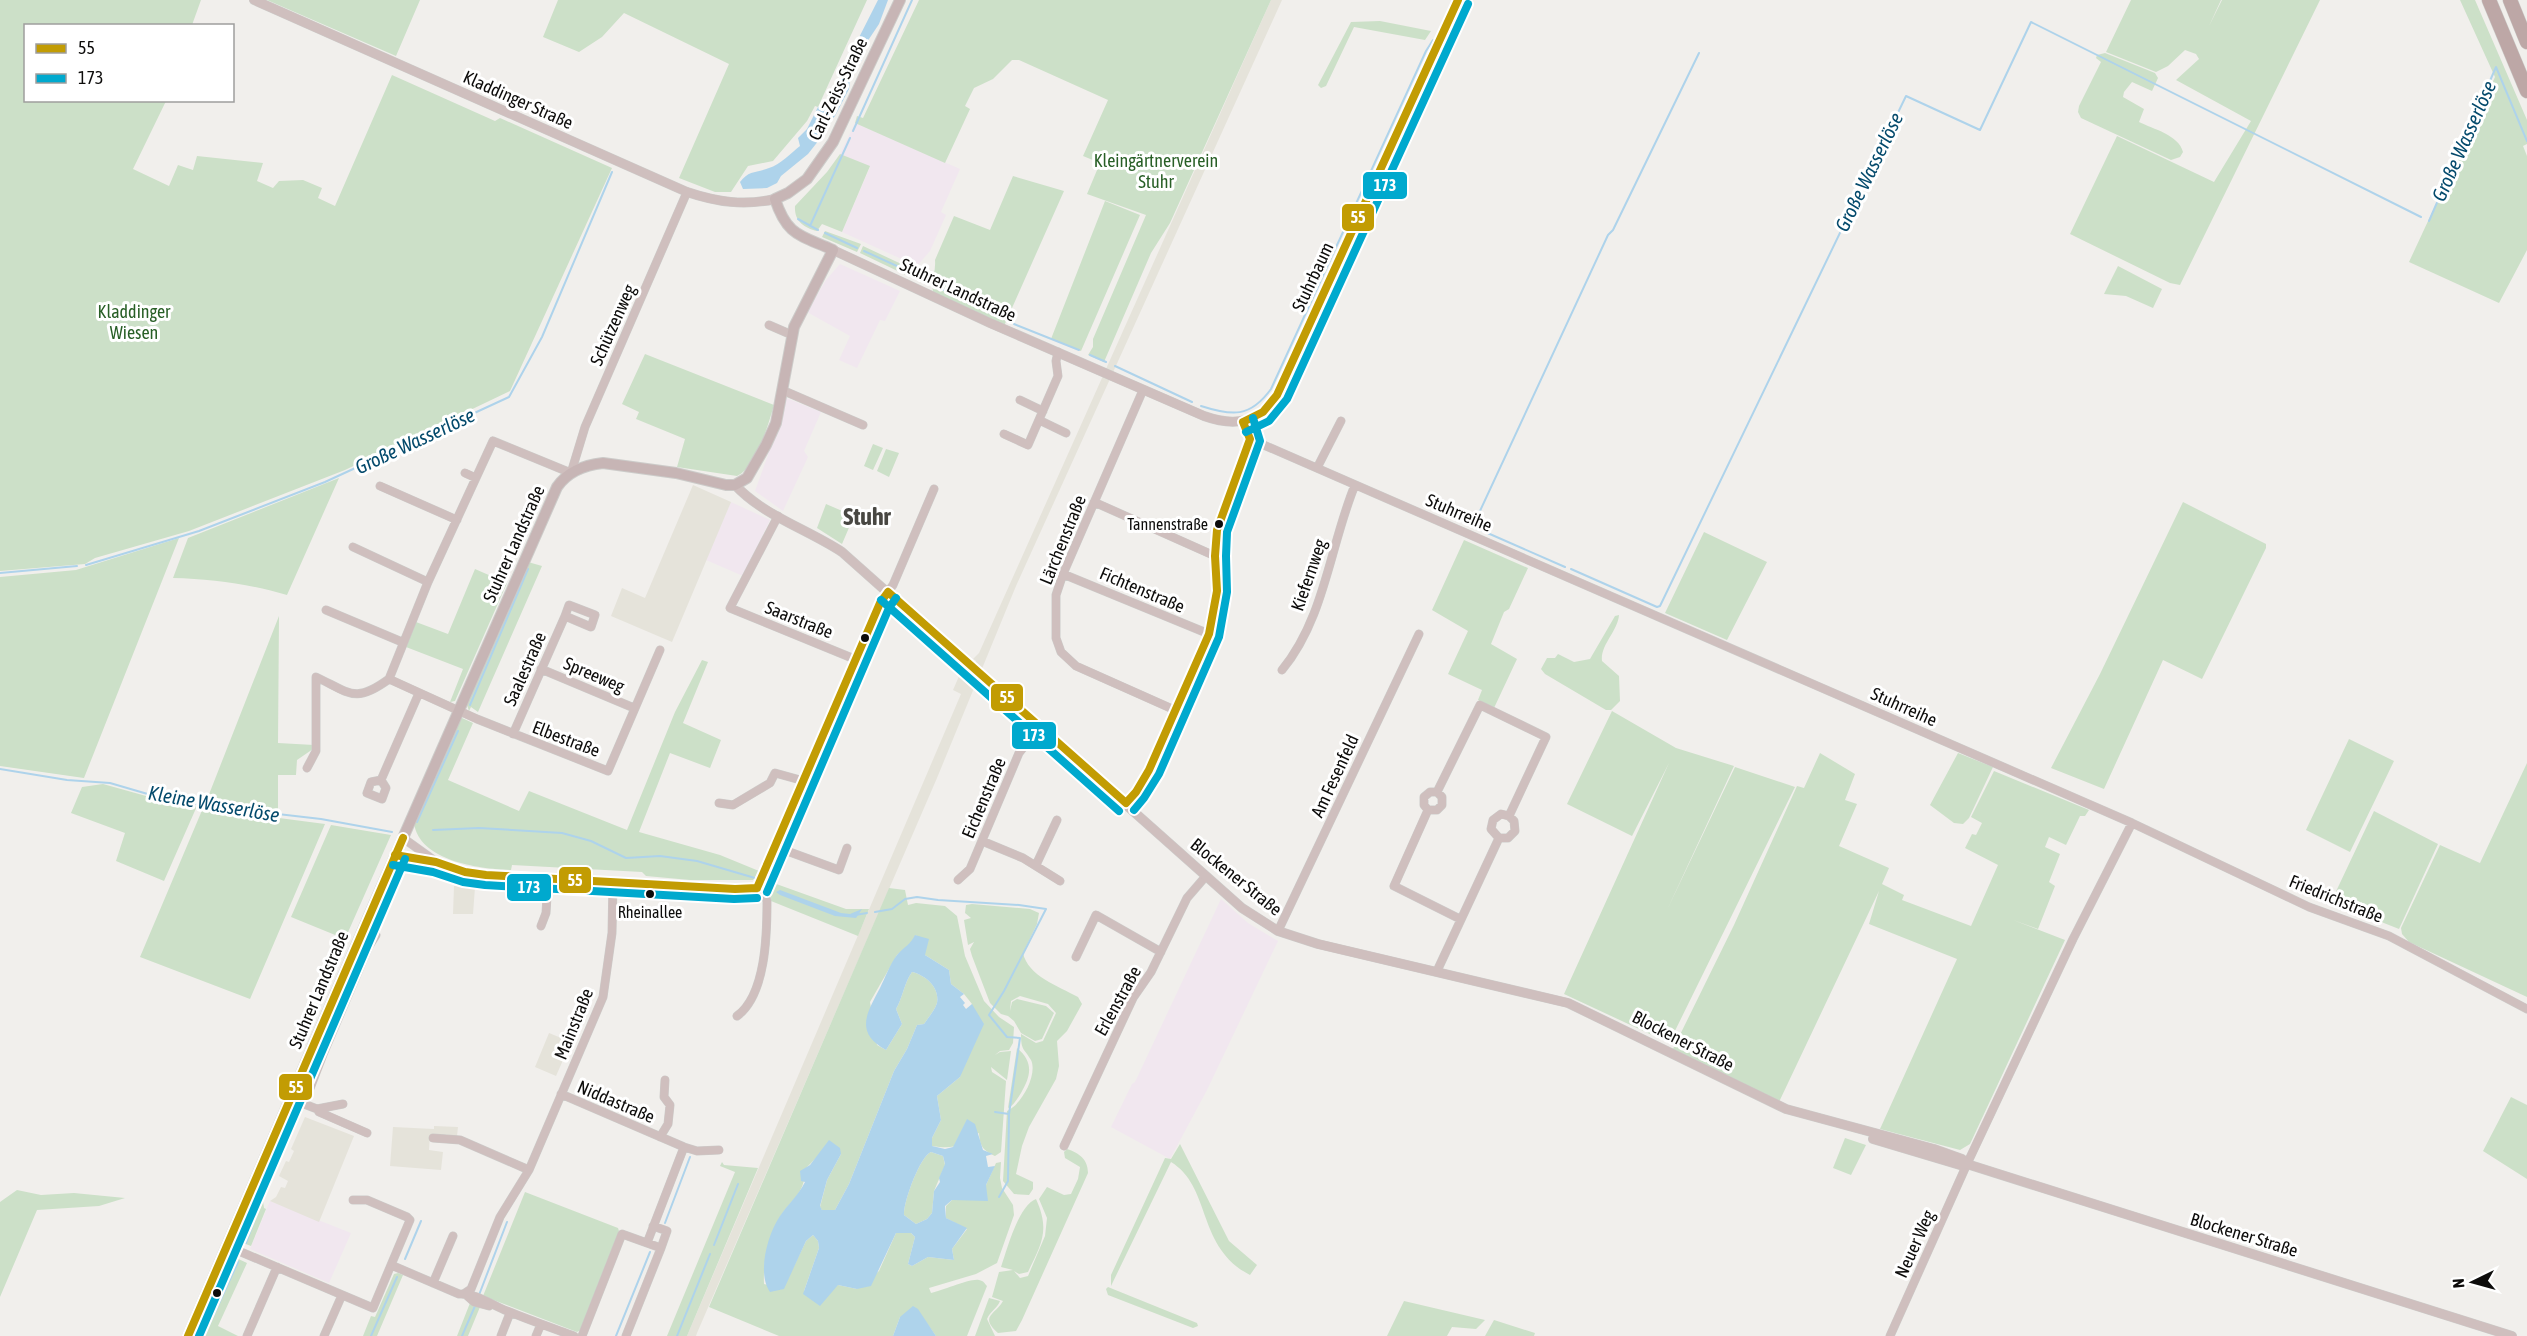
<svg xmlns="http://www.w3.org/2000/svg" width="2527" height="1336" font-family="'Asap Condensed',sans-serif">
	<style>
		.commercial { fill: #f1e7ef }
		.built { fill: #e5e3da }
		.green { fill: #cce0c8 }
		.water { fill: #aed3eb; fill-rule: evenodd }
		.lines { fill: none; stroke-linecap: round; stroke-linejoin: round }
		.stream { stroke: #aed3eb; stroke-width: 2 }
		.minor-casing { stroke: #cccbc9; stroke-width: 9 }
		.tertiary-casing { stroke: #cccbc9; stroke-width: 10 }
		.secondary-casing { stroke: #cccbc9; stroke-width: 12 }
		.motorway-casing { stroke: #cccbc9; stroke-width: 15 }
		.minor { stroke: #cfbfbe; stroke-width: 8 }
		.tertiary { stroke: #cfbfbe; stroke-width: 9 }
		.secondary { stroke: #c7b5b5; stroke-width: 10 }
		.motorway { stroke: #bda7a6; stroke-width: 14 }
		.bus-1-casing { stroke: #fff; stroke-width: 12 }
		.bus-2-casing { stroke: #fff; stroke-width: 12 }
		.bus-1 { stroke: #c29c03; stroke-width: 8 }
		.bus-2 { stroke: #00a9ce; stroke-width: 8 }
		.bus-dot { fill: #0d0c0b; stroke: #fff; stroke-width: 2 }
		.labels { text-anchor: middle; stroke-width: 6; stroke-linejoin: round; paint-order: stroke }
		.bus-label { font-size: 16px; fill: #0d0c0b; stroke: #fff; text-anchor: end }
		.street-label { font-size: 18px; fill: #0d0c0b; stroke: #fff }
		.park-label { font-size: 18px; fill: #285f26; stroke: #fff }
		.water-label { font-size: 20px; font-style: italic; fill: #044a6c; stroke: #fff }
		.district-label { font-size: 24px; font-weight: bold; fill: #484742; stroke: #fff }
		.line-badge { stroke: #fff; stroke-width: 2 }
		.badge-label { font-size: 16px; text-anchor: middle; font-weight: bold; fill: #fff }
	</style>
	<rect width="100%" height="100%" fill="#f1efec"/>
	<path class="commercial" d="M855,123L960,169L941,212L946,215L930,251L917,266L842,232L870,167L840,154Z
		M840,264L900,291L885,321L880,320L857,368L839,360L850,336L807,312L826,280Z
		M784,397L821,412L804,451L808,457L783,511L755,491L768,455V450Z
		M731,502L770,520L743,576L706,560Z
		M1221,899L1248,923L1278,941L1207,1090L1170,1159L1111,1127L1132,1084L1135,1082Z
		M270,1201L351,1233L329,1283L250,1249Z"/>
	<path class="built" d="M1271,0H1282L1016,586L937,778L697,1333L696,1336H687L961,694L953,690L963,667L971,673L976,661L973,659L979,653Z
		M693,485L731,502L672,642L611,616L622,588L645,598Z
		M454,886L475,887L473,914H453Z
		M549,1033L571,1042L556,1076L535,1067Z
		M305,1117L354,1136L319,1222L270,1201L276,1197L281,1187L285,1188L288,1181L279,1176L286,1161L289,1162L294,1151L291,1149Z
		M434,1126L458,1127L457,1136L430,1135L429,1150L443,1152L441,1170L390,1166L393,1127L434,1129Z"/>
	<path class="green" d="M0,0H201L192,25L26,26V100L166,101L133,169L169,186L178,165L193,170L197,156L263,163L257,181L273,188L279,181L303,180L322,188L318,198L335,206L392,75L495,121L500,118L612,168L510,391L345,470L189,531L95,558L85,564L0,571Z
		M267,0H420L396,56Z
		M558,0H867L818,107L815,106L807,121L773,161L748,166L731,192H715L679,178L729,64L624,13L602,37L579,52L543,37Z
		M919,0H1271L1170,223L1151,253L1104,362L1088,355L1093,347V339L1146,215L1087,194L1100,163L1083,156L1108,100L1019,60H1012L993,79L974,88L965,106L970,109L945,163L855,123L857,116L863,118Z
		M2131,0H2221L2209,26L2222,0H2320L2180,285L2170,283L2070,234L2117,136L2214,182L2251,121L2176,80L2199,59L2196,54L2185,50L2168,66L2156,72L2106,52Z
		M2460,0H2475L2527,120V144L2523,146L2527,156V250L2499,303L2409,262L2495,77Z
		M1380,21L1431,31L1425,40L1354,27L1326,86L1321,88L1318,85L1351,22Z
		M2105,53L2155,73L2158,78L2152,91L2132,82L2124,92L2123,97L2144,109L2139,122C2153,129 2179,135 2183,152L2180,157L2171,160L2081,118L2078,112L2079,106L2101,62L2096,58L2097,55Z
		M840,154L870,166L842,232L822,224L817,231C804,228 794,221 795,206L827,172Z
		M1013,176L1064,191L1004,326L933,292C931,280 936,272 935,260L954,216L990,230Z
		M1105,201L1140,215L1081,351L1051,339Z
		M825,231L861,244L857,252L822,237Z
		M863,246L912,269L913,273L908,276L860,253Z
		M2118,266L2162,289L2153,308L2126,296L2104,294Z
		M645,354L774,405C768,425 757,466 737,476L677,467L685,439L636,419L639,412L622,404Z
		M873,444L883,448L873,470L864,466Z
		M886,449L899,453L889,477L877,471Z
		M339,478L287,595C250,584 212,579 173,578L188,538Z
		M2183,502L2266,544V548L2202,679L2163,660L2104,789L2051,768L2100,674Z
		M826,504L854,516L842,544L817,528Z
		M1704,532L1767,562L1727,640L1665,613Z
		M179,538L84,778L0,766V577L76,570Z
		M1464,540L1528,568L1509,609L1504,612L1491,644L1517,659L1494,708L1478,700L1482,690L1448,674L1468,631L1432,610Z
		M528,562L542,566L478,712L471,707L469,711L466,702Z
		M475,569L507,583L455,701L450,702L463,669L406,647L416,622L448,634Z
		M1619,615C1618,631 1600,645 1602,661L1619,676L1620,701L1611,710H1606L1545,674L1541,669L1547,658H1555L1558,654L1574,662L1590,659L1615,616Z
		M279,616L278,743L314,745L313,749L297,760L296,775H278V810L206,802Z
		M702,660L708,662L683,723L721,740L710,768L670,753L639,832L720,855L759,871L753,880H690L646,876L642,872L512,865L511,870C479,869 419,861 414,823L459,719L462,718L473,723L448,780L519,811L529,791L627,830L675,712Z
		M1612,711L1676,748L1734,766L1667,910L1735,767L1795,787L1669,1043L1564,994L1669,763L1632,836L1567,804Z
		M2349,739L2394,761L2350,852L2306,830Z
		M1820,753L1855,774L1845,800L1857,804L1839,846L1889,868L1882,884L1904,895L1902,900L1971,926L1998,865L1965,848L1972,834L1976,835L1982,823L1971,817L1994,771L2089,810L2085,816H2080L2066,845L2049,837L2045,847L2060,854L2049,882L2055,886L2038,929L2013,920L2065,940L1970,1144L1960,1150L1880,1129L1957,959L1869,924L1879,891L1779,1102L1673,1049L1734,925L1797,786L1804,788Z
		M1958,753L1993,767L1969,818L1963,824L1954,823L1930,805Z
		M2527,763V997L2409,942L2402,934L2401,928L2440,845L2480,863Z
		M103,784L164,801L197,806L164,881L116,861L125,833L71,813L82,787Z
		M203,808L325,824L250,999L140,957Z
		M2374,811L2438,844L2399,929L2331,902Z
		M331,825L391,835L345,939L291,917Z
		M400,863L321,1044L323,1045L319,1047L396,866Z
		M768,881L846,909H869L858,936L771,901Z
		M889,888L905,890L908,905L916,903L945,906L957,916L965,956L984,1001L999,1017L1014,1027L1013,1043L1009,1050L1000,1051L995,1055L1000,1052L1011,1051L1007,1080L991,1067L992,1072L1006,1081L1001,1152L995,1156C983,1150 980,1147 979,1133C958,1145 956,1150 932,1146V1138L941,1120L937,1096L960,1077L972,1004L964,994L951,984L949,970L925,955L916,935L911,943L897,955L870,1002L877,1045L886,1050L902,1024L896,1009C903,997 904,983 912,972C925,975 940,987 937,1003C935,1010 928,1018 924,1024L917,1025L907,1049L894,1071L849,1184L835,1210H822L820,1207L827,1180L841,1154L818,1156L805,1169C805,1196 790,1199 779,1219C768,1239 763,1261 764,1284L783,1289L806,1241L813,1235L818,1241L819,1248L804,1291L838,1285L857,1289L879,1271L896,1233H911L915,1237L908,1264L912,1266L928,1257L954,1260L952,1249L967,1229L946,1218V1206L952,1200L986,1185L996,1163L1001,1162L1000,1178L1002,1188L1013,1205L1014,1215L997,1263L976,1274L929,1288L931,1293C942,1291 970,1278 979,1280C984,1281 984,1283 987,1286L967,1336H936L924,1319L900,1317L893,1336H779L709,1307Z
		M972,904L1030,909L1039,913L1037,924L1023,953C1028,976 1058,986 1078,997L1082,1004L1067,1031L1057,1041L1059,1066L1056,1079L1029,1127L1022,1146L1016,1174L1033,1182V1189L1029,1195L1014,1194L1003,1181L1007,1111C1021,1105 1038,1075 1031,1060C1024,1048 1021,1051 1021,1034L1036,1043L1043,1041L1056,1013L1048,1004L1020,996L1011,1001L1010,1011L1012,1002L1017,999L1046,1006L1054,1013L1042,1039L1035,1041L1021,1033L1014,1021L1008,1016L1001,1014L990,1003L972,956L970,949L974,942L968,945L964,920L971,918L965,913L966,905Z
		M1017,1048C1034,1062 1031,1076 1021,1093C1017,1099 1014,1105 1008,1108Z
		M2511,1097L2527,1105V1179L2483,1151Z
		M1845,1138L1866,1145L1851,1175L1833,1168Z
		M1180,1144L1229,1241L1257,1265L1250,1275C1196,1247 1212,1187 1171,1162L1111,1286V1275L1165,1158L1171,1159Z
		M1067,1149C1079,1153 1088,1159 1088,1173L1022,1320L1016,1331L998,1333C979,1316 995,1315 1003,1301L992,1297L999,1272L1013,1270L1001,1267C1007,1250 1018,1206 1036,1199C1050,1230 1042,1243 1028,1272L1019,1274L1014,1271L1020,1278L1028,1276L1045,1236L1047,1218L1039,1199L1047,1187L1064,1195L1071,1194L1078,1179L1080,1167L1065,1158L1064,1152Z
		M931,1152L943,1156L945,1165L934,1191L932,1213L927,1219L916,1224L904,1215C903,1203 920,1156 931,1152Z
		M722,1162L724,1165L758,1168L687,1336H667L735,1172L720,1166Z
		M17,1190L41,1195L74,1193L125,1198L99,1206L37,1210L0,1297V1202Z
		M525,1192L618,1228L619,1231L581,1330L577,1332L483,1296Z
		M254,1197L263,1201L264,1208L266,1209L251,1246L243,1243L241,1246L237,1238Z
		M232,1256L247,1263L218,1326L238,1336H194L228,1257Z
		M398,1273L403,1275L377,1336H363L371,1316L375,1317L394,1274Z
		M1108,1287L1197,1323L1198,1326L1193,1328L1108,1295L1106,1289Z
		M989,1298L1000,1301C997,1309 990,1311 987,1319L995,1336H975Z
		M1404,1301L1485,1320L1476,1329L1452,1327L1447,1336H1387Z
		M470,1303L480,1307L468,1336H457Z
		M1494,1320L1535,1333L1534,1336H1485Z"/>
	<path class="water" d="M878,0H888L879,24L863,48L862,60L850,78L849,89L835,116L824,129L819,140L808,154L781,176L777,183L767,188L743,189L740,182C749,170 756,173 769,168C780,165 791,153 800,146L798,138L807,129L818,107L831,102L841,73Z
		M780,890L841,913L850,914L862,909L856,918L835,916L780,895L776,892Z
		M915,935L929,939L925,955L949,970L951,984L964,994L960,997L965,1003L963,1005L966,1009L972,1004L984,1024L960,1077L937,1096L941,1120L932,1138V1146L945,1149L953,1147L967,1119L975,1124L983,1150L993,1154L986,1156L988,1167L995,1166L986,1185L988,1201L952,1200L945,1206L946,1218L967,1228L952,1249L954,1260L928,1257L912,1266L908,1264L915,1237L911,1233H896L871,1286L857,1289L838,1285L820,1306L803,1294L819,1248L818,1241L813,1235L806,1241L784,1289L770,1292C757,1274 767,1235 780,1216C788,1204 798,1196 805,1182L801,1181L800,1171L810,1165L829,1140L840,1148L841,1154L827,1180L820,1206L822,1210H835L849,1184L894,1071L907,1049L917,1025L924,1024C928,1018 935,1010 937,1003C940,987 925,975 912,972C904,983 903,997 896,1009L902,1024L886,1050C854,1032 867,1013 880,988C885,978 890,964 897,955C904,947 911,944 915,935ZM931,1152L943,1156L945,1164L939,1178L940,1182L934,1191L932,1213L927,1219L916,1224L904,1215C903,1203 920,1156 931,1152Z
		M913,1306L918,1309L936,1336H893L900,1317Z"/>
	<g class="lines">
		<path class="stream" d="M853,131L912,0
			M798,219L818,230
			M2429,221L2496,67L2527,141
			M810,226L850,138
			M825,233L857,248
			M864,251L910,272
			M936,286L1003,319
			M1014,324L1079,350
			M1090,355L1106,362
			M1115,366L1192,402
			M1201,406C1232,416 1250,418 1271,389L1426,51L1433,40
			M1467,524L1565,567
			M1473,526L1608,235L1613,230L1699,53
			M86,565L199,531L325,482L509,397L542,337L612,172
			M1571,569L1657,607L1660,606L1906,96L1980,130L2031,22L2421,217
			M0,573L77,566
			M470,705L528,569
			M0,769L67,780L110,783L175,802L321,819L392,832
			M417,822L458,731
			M433,830L479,828L562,833L591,841L626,858L660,856L697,861L755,878
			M875,912L892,909L905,899L917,897L938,900L1019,905L1046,909L1004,991L989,1015L1007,1037L1020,1038L1009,1114L995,1112
			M855,915L867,913
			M999,1197L1008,1181L1009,1115
			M665,1223L690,1157
			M246,1243L257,1213
			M714,1245L738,1184
			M405,1259L421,1221
			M479,1295L507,1222
			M204,1336L238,1262
			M371,1336L397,1277
			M462,1336L475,1306
			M616,1336L650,1252
			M677,1336L710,1254"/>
		<defs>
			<path id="minor" d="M769,325L792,335
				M782,390L863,425
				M1143,390L1063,574L1056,595V638L1061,652L1076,666L1177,711
				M1020,400L1043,411
				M1039,420L1066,433
				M1004,434L1028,445L1058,376L1056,361L1058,352
				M1250,439L2132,823L2309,907L2389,936L2527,1009
				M1317,468L1341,421
				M465,473L476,478
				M380,486L457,520
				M1094,502L1215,556
				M778,516L730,608L857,660
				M353,547L428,582
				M1063,574L1209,634
				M569,605L595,615L591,627L565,616Z
				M326,610L402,642
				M660,650L608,771L477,719L389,679L428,582L493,441L571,473L585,427L687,192
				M541,669L634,708
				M1282,670C1325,618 1330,545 1355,485
				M513,734L565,616
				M307,768L316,751V677C350,693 355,704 389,679
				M381,780L371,782L367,793L382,799L386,788L381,780L419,693
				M719,803L733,805L770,783L775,773L804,781
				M1126,803L1136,792L1149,770L1209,634L1217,591L1215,556L1217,530L1250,439L1243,422
				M1428,810H1437L1442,805V797L1437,792
				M403,838L435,861
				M1499,838L1491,829L1493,820L1501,814L1509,816
				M982,841L1023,858L1060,881
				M776,847L839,870L847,848
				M395,855L436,862L465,872L486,875L735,889L757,888
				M1036,865L1057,820
				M958,880L970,869L1019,753L1040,727
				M757,888L880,603L893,585L934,489
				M541,926L546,913L548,879
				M1278,931L1419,634
				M1076,957L1096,915L1161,952
				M1437,971L1499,838H1508L1515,831L1514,821L1509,816L1546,737L1480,705L1437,792H1430L1424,797V805L1428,810L1394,886L1460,919
				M737,1016C766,995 767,934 767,901L764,893L757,888
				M311,1049L324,1052L369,946L376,935
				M561,1094L684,1147L697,1151L719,1150
				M343,1104L317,1109L319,1112L367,1133
				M317,1109L304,1104L324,1052
				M660,1137L668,1124L670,1105L664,1097L665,1080
				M433,1138L460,1140L529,1170
				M1064,1146L1133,998L1151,972L1187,898L1206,876
				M353,1200H367L407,1217L410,1220L391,1265
				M653,1226L667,1231L661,1248
				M227,1246L373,1308L391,1265L459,1294C477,1293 491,1305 507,1311C529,1320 552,1328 574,1336
				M433,1283L453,1236
				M465,1293L471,1289L500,1217L529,1170L603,997L612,933L613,882
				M465,1294L474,1302L489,1306
				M247,1336L277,1267
				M324,1336L342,1295
				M501,1336L510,1313
				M536,1336L541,1324
				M582,1336L622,1234L647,1243
				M626,1336L661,1248L647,1243L684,1147
				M1890,1336L1967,1164L2073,939L2132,823"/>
			<path id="tertiary" d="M254,0L687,192C717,202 744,206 775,199
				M833,250L990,323L1204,416C1235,427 1259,423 1277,395L1458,0
				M735,485C764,516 807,529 842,552L1206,876L1242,908L1278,931L1318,944L1568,1003L1786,1109L1934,1149L1962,1159L1967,1164
				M1873,1139L1960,1165L1967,1164L2512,1336"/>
			<path id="secondary" d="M188,1336L378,895L557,487C568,471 584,465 603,463L676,473L726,485H735L747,478L766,445L776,423L794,327L833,250C800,235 787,236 775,199L788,193L807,179L833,142L900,0"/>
			<path id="motorway" d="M2489,0L2527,91
				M2510,0L2527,42"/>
		</defs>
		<use href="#minor" class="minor-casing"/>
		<use href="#tertiary" class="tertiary-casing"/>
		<use href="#secondary" class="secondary-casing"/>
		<use href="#motorway" class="motorway-casing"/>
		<use href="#minor" class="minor"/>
		<use href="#tertiary" class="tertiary"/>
		<use href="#secondary" class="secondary"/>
		<use href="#motorway" class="motorway"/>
		<defs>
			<path id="bus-1" d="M1243,422L1263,412L1277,395L1458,0
				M888,592L1126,803
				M1126,803L1136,792L1149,770L1209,634L1217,591L1215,556L1217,530L1250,439L1243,422
				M395,855L436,862L465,872L486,875L735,889L757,888
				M757,888L880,603L888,592
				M188,1336L403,838"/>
			<path id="bus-2" d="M1246,432L1269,421L1287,399L1468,4
				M881,600L1119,811
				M1134,810L1144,798L1159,774L1219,637L1227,592L1226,556L1227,532L1260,441L1253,418
				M393,865L433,872L463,882L485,885L734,899L757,898
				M767,892L889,608L896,598
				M199,1336L405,859"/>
		</defs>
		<use href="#bus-1" class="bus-1-casing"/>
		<use href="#bus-2" class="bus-2-casing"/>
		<use href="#bus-1" class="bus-1"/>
		<use href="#bus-2" class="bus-2"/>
	</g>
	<g class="bus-dot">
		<circle cx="1219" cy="524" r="5"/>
		<circle cx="865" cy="638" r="5"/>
		<circle cx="650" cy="894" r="5"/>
		<circle cx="217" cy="1293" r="5"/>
	</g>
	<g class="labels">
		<g class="bus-label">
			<text x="1208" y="530">Tannenstraße</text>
			<text x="650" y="918" text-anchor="middle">Rheinallee</text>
		</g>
		<g class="street-label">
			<text transform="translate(838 89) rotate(-64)" y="6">Carl-Zeiss-Straße</text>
			<text transform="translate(518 100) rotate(24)" y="6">Kladdinger Straße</text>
			<text transform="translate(1313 277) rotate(-65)" y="6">Stuhrbaum</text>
			<text transform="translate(958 290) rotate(25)" y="6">Stuhrer Landstraße</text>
			<text transform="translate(613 325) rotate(-66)" y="6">Schützenweg</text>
			<text transform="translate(1459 513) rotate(23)" y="6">Stuhrreihe</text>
			<text transform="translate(1063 540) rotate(-68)" y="6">Lärchenstraße</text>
			<text transform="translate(514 544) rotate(-66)" y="6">Stuhrer Landstraße</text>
			<text transform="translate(1309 575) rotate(-71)" y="6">Kiefernweg</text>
			<text transform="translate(1142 590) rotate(23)" y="6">Fichtenstraße</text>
			<text transform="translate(799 620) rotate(22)" y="6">Saarstraße</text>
			<text transform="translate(525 669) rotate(-66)" y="6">Saalestraße</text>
			<text transform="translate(594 675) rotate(23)" y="6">Spreeweg</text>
			<text transform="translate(1904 707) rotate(24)" y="6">Stuhrreihe</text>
			<text transform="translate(566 739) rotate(21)" y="6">Elbestraße</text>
			<text transform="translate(1335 776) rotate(-65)" y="6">Am Fesenfeld</text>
			<text transform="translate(984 798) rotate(-67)" y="6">Eichenstraße</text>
			<text transform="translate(1236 877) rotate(39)" y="6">Blockener Straße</text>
			<text transform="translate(2336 899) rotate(22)" y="6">Friedrichstraße</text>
			<text transform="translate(319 990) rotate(-67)" y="6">Stuhrer Landstraße</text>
			<text transform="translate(1118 1001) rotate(-61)" y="6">Erlenstraße</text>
			<text transform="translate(574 1024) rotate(-68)" y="6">Mainstraße</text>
			<text transform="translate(1683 1041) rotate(27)" y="6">Blockener Straße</text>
			<text transform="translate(616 1102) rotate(23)" y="6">Niddastraße</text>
			<text transform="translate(2244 1235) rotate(17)" y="6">Blockener Straße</text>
			<text transform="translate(1915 1244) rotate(-66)" y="6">Neuer Weg</text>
		</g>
		<g class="park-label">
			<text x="1156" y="167">Kleingärtnerverein<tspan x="1156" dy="21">Stuhr</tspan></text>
			<text x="134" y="318">Kladdinger<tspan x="134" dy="21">Wiesen</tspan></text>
		</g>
		<g class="water-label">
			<text transform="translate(2464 141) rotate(-66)" y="7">Große Wasserlöse</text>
			<text transform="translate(1869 172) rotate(-64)" y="7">Große Wasserlöse</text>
			<text transform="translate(415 441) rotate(-25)" y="7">Große Wasserlöse</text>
			<text transform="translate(214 804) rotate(10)" y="7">Kleine Wasserlöse</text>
		</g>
		<g class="district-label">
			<text x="867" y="525">Stuhr</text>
		</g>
	</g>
	<g class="line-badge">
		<rect x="1362" y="171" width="46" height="29" rx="6" fill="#00a9ce"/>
		<rect x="1341" y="203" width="34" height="29" rx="6" fill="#c29c03"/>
		<rect x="990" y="683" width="34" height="29" rx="6" fill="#c29c03"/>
		<rect x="1011" y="721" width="46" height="29" rx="6" fill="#00a9ce"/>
		<rect x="558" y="866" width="34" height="28" rx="6" fill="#c29c03"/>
		<rect x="506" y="873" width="46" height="29" rx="6" fill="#00a9ce"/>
		<rect x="278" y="1073" width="35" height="28" rx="6" fill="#c29c03"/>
	</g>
	<g class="badge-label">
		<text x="1385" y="191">173</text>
		<text x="1358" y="223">55</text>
		<text x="1007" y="703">55</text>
		<text x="1034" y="741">173</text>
		<text x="575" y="886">55</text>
		<text x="529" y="893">173</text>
		<text x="296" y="1093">55</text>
	</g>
	<rect x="24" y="24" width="210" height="78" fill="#ffffff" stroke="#9e9e9d" stroke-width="1.5"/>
	<rect x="36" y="44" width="30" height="9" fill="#c29c03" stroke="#9e9e9d" stroke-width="1.5"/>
	<text x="78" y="54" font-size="18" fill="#0d0c0b">55</text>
	<rect x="36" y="74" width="30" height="9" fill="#00a9ce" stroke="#9e9e9d" stroke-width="1.5"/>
	<text x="78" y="84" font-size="18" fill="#0d0c0b">173</text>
	<g transform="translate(2473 1282) rotate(265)" stroke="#ffffff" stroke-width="4.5" paint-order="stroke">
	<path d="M0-4.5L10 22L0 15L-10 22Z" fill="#0d0c0b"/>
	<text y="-9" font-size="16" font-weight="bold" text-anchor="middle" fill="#0d0c0b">N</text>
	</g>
</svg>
